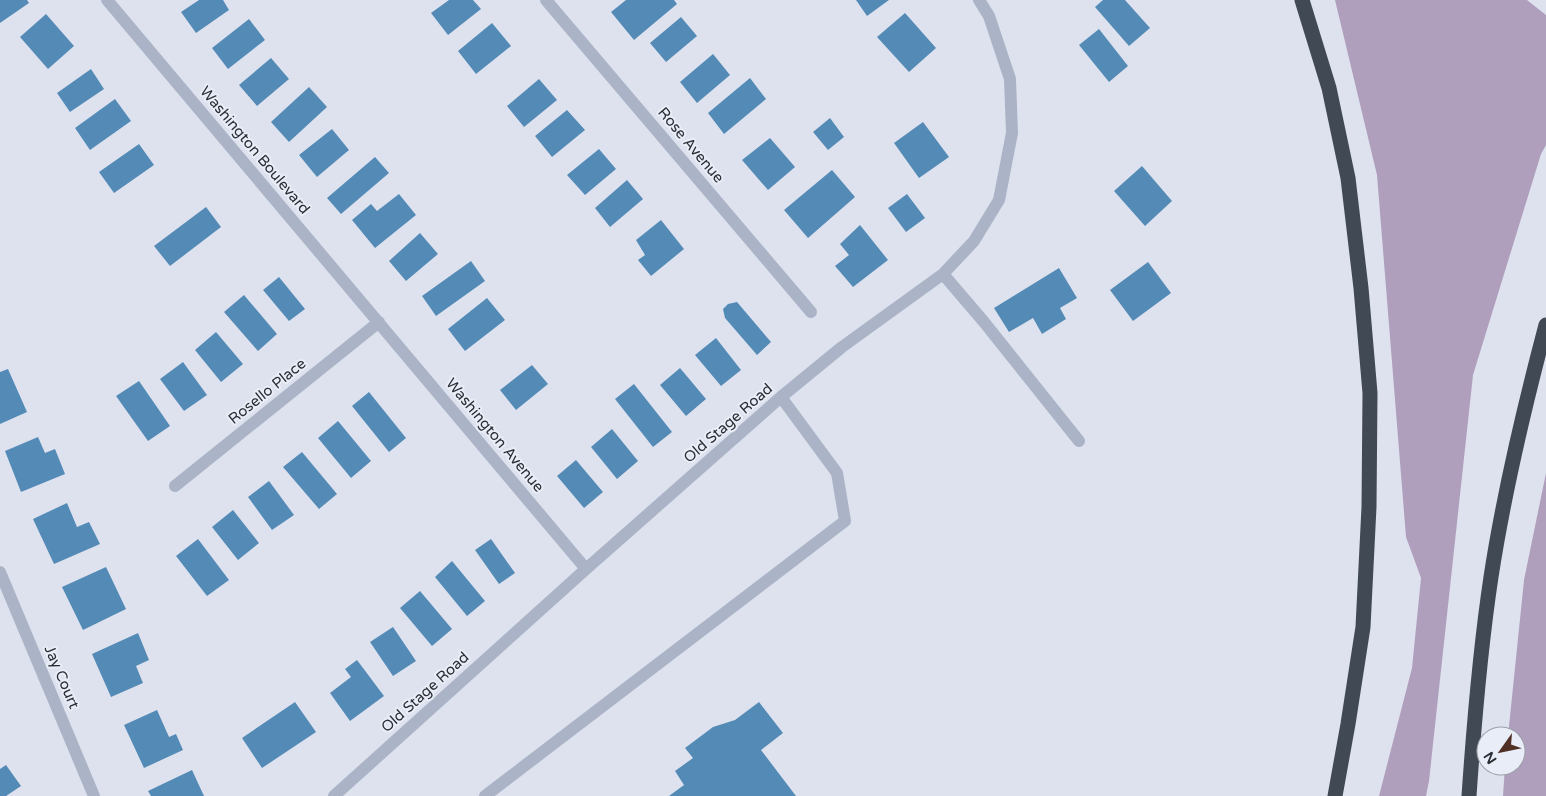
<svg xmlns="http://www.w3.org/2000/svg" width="1546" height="796" font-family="'Varela Round',sans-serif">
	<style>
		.green { fill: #af9fbc }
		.building { fill: #548bb6 }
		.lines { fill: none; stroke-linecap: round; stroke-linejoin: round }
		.minor { stroke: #abb4c6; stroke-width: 12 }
		.highway { stroke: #414a54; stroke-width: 15 }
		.labels { text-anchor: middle; stroke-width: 4; stroke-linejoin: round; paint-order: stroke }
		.street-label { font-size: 15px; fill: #292f34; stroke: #e9edf7 }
	</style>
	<rect width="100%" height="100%" fill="#dee2ef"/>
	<path class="green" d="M1335,0H1527L1546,15V145L1541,154L1473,375L1429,781L1426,796H1379L1412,668L1421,578L1406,537L1377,175Z
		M1546,473V796H1503L1505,766H1516V736H1508L1524,580Z"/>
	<path class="building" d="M0,0H27L29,3L0,23Z
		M199,0H223L229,10L196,33L181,12Z
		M449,0H473L481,9L448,35L431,13Z
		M626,0H674L677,4L634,40L611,12Z
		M856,0H889L867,16Z
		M1103,0H1125L1150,28L1129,46L1095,7Z
		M905,13L936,48L909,72L877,37Z
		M46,14L74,46L48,69L20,37Z
		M681,17L697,36L666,62L650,43Z
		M249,19L265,40L228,69L212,48Z
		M492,23L511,46L476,74L458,51Z
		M1099,29L1128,66L1109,82L1079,45Z
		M713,54L730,75L697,103L680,82Z
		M271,58L289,79L257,106L239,85Z
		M91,69L104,89L70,112L57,93Z
		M750,78L766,99L724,134L708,113Z
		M539,79L557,100L524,127L507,106Z
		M309,87L327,107L289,142L271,122Z
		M115,99L131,121L90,150L75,128Z
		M567,110L585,130L552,157L535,136Z
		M830,118L844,137L828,150L813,132Z
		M923,122L949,157L919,178L894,143Z
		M332,129L349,150L317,177L299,155Z
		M770,138L795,167L768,190L742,160Z
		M139,144L154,165L114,193L99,172Z
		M599,149L616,169L585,195L567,175Z
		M375,157L389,173L341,214L327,198Z
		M1142,166L1172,201L1145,226L1114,191Z
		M832,170L855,197L808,238L784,210Z
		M627,180L643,199L610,227L595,208Z
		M399,194L416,215L375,248L352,220L371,204L377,211Z
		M907,194L925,218L906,232L888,208Z
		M206,207L221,227L170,266L154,246Z
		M661,220L684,249L651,276L638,260L645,255L636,240Z
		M860,225L888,260L853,287L835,266L849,255L840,244Z
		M420,233L438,254L406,281L389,261Z
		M471,261L485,281L436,316L422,296Z
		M1148,262L1171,293L1133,321L1110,290Z
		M1059,268L1077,298L1060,308L1066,319L1042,334L1033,318L1009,332L994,308Z
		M279,277L305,309L289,321L263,290Z
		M244,295L277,334L258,351L224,312Z
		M487,298L505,320L465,351L448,329Z
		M737,302L771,342L757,355L725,318L723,309L728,304Z
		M216,332L243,364L221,382L195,350Z
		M716,338L741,370L721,386L695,355Z
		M183,362L207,395L184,411L160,379Z
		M532,365L548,384L516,410L500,390Z
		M680,368L706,399L686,416L660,385Z
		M8,369L27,412L0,424V372Z
		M139,381L170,426L148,441L116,396Z
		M634,384L672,432L653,447L615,399Z
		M369,392L406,438L389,452L352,406Z
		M338,421L371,461L351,478L318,438Z
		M612,429L638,461L617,479L591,447Z
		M38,437L45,453L55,449L65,474L21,492L5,451Z
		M302,452L337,494L319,509L283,467Z
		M576,460L603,492L584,508L557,476Z
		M269,481L294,515L272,530L248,497Z
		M67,503L77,527L89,522L100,544L54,564L33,519Z
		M233,510L259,543L238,560L212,527Z
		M198,539L229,580L207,596L176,556Z
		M491,539L515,573L499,584L475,550Z
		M452,561L485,601L467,616L435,577Z
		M106,567L126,609L83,630L62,587Z
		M420,591L452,629L432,646L400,608Z
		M393,627L416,661L393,676L370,642Z
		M138,633L149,660L136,666L143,683L111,697L92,654Z
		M357,660L384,696L350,721L330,693L351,677L345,669Z
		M295,702L316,732L262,768L242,738Z
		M759,702L783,733L761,750L796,796H669L684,785L675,771L693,758L685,748L713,727L735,720Z
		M157,710L169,737L176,734L183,750L144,768L124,725Z
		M6,765L21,786L6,796H0V769Z
		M192,770L204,796H151L148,791Z"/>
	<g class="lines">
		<path class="minor" d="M107,0L586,569
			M546,0L811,312
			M943,274L984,322L1079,441
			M175,486L379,322
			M0,572L94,796
			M334,796L586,569L781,397L842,347L943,274L974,241L999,200L1012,133L1010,79L989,16L979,0
			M485,796L845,521L837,473L781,397"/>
		<path class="highway" d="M1302,0L1329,88L1348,178L1361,288L1370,393L1369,507L1363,627L1348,724L1335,796
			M1469,796C1474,723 1480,650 1491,577C1504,492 1524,408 1546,325"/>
	</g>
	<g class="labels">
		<g class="street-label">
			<text transform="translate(691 145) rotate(50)" y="5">Rose Avenue</text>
			<text transform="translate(255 150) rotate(50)" y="5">Washington Boulevard</text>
			<text transform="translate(267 391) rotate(-39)" y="5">Rosello Place</text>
			<text transform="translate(728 423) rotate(-41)" y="5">Old Stage Road</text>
			<text transform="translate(495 435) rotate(50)" y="5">Washington Avenue</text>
			<text transform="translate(62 677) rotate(67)" y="5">Jay Court</text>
			<text transform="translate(425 692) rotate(-42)" y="5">Old Stage Road</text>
		</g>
	</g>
	<g transform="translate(1501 751) rotate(237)"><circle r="24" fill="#e9edf7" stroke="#9ca1a9"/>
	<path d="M0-4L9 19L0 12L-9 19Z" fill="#503024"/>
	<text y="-8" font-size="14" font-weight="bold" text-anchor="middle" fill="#292f34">N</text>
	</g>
</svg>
